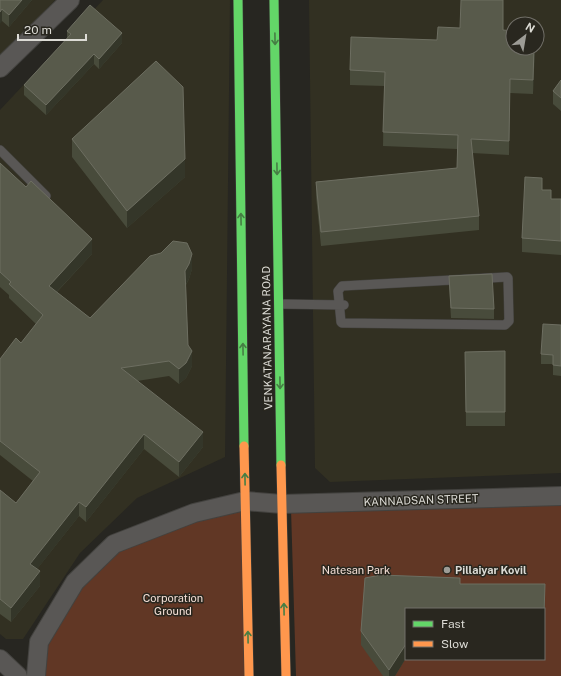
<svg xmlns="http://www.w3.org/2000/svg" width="561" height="676" font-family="'Public Sans',sans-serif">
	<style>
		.built { fill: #323022; fill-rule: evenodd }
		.green { fill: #613725; fill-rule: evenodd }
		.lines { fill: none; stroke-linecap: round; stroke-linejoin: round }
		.lane-casing { stroke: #43423f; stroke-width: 10 }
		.street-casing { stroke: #43423f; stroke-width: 20 }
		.fast-casing { stroke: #43423f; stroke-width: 10 }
		.slow-casing { stroke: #43423f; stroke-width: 10 }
		.lane { stroke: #595755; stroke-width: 9 }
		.street { stroke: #595755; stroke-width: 18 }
		.fast { stroke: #63d668; stroke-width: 9 }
		.slow { stroke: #ff974d; stroke-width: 9 }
		.wall { fill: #484b3b }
		.shaded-wall { fill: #343629 }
		.building { fill: #585a4b; stroke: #6d6e61 }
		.oneway { stroke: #467e44 }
		.poi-dot { fill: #9d9c96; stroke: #29271f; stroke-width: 1.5 }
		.labels { text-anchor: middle; stroke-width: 3; stroke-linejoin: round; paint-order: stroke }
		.street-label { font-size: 11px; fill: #dcdbd5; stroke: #29271f }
		.park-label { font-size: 11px; fill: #f5dfd6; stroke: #29271f }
		.poi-label { font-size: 11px; font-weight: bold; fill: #dcdbd5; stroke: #29271f; text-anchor: start }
	</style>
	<rect width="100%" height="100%" fill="#272621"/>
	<path class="built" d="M0,0H55L0,60Z
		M103,0H230L225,457L137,498L80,553L23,639H6L0,634V110Z
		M309,0H561V473L330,482L315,468ZM513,24H537V48H513Z"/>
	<path class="green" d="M561,501V676H296L291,509ZM406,609H544V659H406Z
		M241,510L246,676H40L43,645L78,588L115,551L191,521Z"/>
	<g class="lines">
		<defs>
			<path id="lane" d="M0,150L46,196
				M507,277L508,278L509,321L505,325L342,323L341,322L338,291L342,286Z
				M279,304L344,305"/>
			<path id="street" d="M0,68L70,0
				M0,659L18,676
				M36,676L39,642L75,582L114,544L194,513L245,501L282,504L561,496"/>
			<path id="fast" d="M238,0L244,446
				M274,0L281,465"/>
			<path id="slow" d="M244,446L249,676
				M281,465L286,676"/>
		</defs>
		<use href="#lane" class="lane-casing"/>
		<use href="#street" class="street-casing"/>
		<use href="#fast" class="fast-casing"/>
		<use href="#slow" class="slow-casing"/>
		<use href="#lane" class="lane"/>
		<use href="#street" class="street"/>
		<use href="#fast" class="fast"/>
		<use href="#slow" class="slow"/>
	</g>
	<path class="wall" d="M0,0H32L9,27L2,21Z
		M503,30L535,48L533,94L510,93L509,155L472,153L479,216V230L321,246L316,196V182L457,168V149L383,146L384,86L350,85V70L437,40Z
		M67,31L122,43L99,69L94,64L46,115L24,95V85L67,39Z
		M561,80V111L553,104V91Z
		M72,139L185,177L127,228L72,157Z
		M0,163L92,254L57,292L90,318L192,269L189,279L186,285L188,345L192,366L186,378L179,384L169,376L137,381L203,447L179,477L144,449L86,522L79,516L37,569L40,586L11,622L0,614V490L16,503L33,481L0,455V359L21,343L36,324L9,298V295L0,287Z
		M542,190L551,199H561V255L522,252V238Z
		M449,276L494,309V319L451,318L449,286Z
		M561,325V376L553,375V364H541V354Z
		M505,351V426H466L465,352Z
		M381,575L460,578V584H545L544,628V609H406V658L395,676H383L361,645V631L365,578Z"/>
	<path class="shaded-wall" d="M22,0H32L9,27V15Z
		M2,9V21L0,24V12Z
		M122,33V43L99,69V59Z
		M534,48H535L533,94V80Z
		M94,54V64L46,115V105Z
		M510,79V93L509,155V141Z
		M185,159V177L127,228V211Z
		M92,239V254L49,300V286Z
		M192,254V269L189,279L185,286V271Z
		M192,351V366L186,378L179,384V369Z
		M203,432V447L179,477V462Z
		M144,434V449L86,522V507Z
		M79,502V516L30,578V564Z
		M40,571V586L11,622V608Z
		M545,584V598L544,628V614Z
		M406,644V658L395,676H389V670Z"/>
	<path class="building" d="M0,0H22L9,15L2,9L0,12Z
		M461,0H503V30L513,31V48H534L533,80L510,79L509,141L471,139L479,216L321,232L316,182L457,168L458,135L383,132L385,72L350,70L351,37L437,40L438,27L460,28Z
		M90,5L122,33L99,59L94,54L46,105L24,85L71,34L67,31Z
		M156,61L183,87L185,159L127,211L72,139Z
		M561,80V98L553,91Z
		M0,163L26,187L31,181L92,239L49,286L90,318L150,256L161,253L173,241L187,243L192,254L189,264L185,271L188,345L192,351L186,363L179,369L169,361L121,368L203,432L179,462L144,434L86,507L79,502L30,564L40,571L11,608L0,599V490L16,503L40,472L0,441V359L16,338L21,343L43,315L9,284L11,282L0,272Z
		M525,177L542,178V190H551V199H561V241L522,238Z
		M492,274L494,309L451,308L449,276Z
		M543,324L561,325V366L553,365V355L541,354Z
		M505,351V412H466L465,352Z
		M381,575L460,578V584H545L544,614V609H406V644L389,670L361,631L365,578Z"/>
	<defs><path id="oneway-shaft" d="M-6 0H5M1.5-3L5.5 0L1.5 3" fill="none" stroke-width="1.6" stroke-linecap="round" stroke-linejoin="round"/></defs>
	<g class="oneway">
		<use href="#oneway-shaft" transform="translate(275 39) rotate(89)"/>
		<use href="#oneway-shaft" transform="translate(277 169) rotate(89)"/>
		<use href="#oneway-shaft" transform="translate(241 219) rotate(-91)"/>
		<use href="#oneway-shaft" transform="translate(243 349) rotate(-91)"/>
		<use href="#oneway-shaft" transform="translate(280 383) rotate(89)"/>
		<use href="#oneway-shaft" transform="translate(245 479) rotate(-91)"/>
		<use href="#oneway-shaft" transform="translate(284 609) rotate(-91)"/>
		<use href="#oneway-shaft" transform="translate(248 637) rotate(-91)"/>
	</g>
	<circle class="poi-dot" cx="447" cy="570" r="4"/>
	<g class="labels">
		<g class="street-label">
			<text transform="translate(267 338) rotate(-91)" y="4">VENKATANARAYANA ROAD</text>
			<text transform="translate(421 500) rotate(-2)" y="4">KANNADSAN STREET</text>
		</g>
		<g class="park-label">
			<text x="356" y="574">Natesan Park</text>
			<text x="173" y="602">Corporation<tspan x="173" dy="13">Ground</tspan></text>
		</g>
		<g class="poi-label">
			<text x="455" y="574">Pillaiyar Kovil</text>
		</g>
	</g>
	<rect x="405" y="608" width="140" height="52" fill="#29271f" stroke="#716f68"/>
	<rect x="413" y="621" width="20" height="6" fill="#63d668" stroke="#716f68"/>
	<text x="441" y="628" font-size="12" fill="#dcdbd5">Fast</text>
	<rect x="413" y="641" width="20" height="6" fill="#ff974d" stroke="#716f68"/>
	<text x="441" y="648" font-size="12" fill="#dcdbd5">Slow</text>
	<g transform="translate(525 36) rotate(31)"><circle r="19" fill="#29271f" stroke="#716f68"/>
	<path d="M0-3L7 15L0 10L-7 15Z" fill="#9d9c96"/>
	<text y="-6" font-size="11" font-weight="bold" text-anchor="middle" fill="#dcdbd5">N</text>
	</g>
	<path d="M18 34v6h68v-6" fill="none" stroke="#dcdbd5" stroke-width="2"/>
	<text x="24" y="34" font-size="12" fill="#dcdbd5" stroke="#29271f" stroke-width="3" paint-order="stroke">20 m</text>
</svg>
